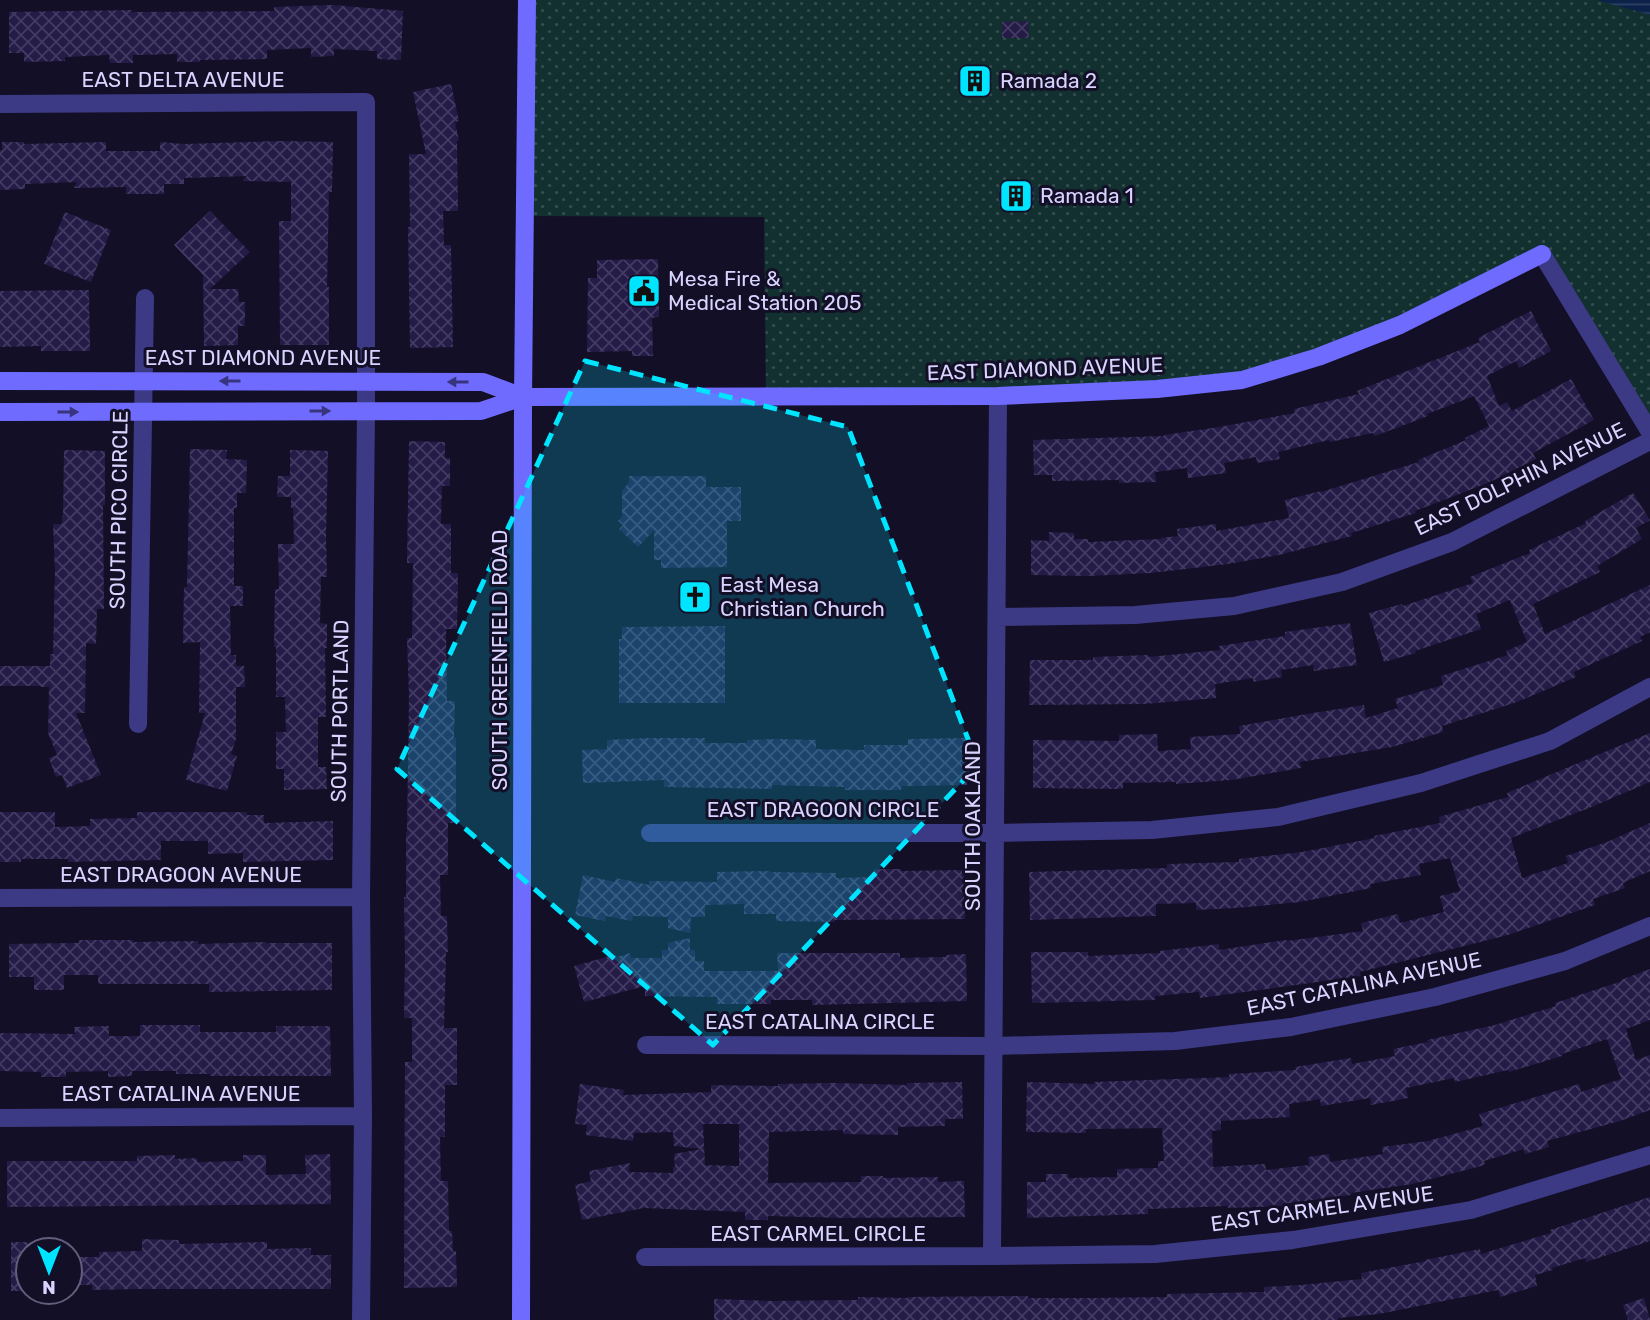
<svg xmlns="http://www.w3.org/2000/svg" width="1650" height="1320" font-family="Rubik,sans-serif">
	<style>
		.park { fill: url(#park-dots) }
		.water { fill: url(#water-rules) }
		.building { fill: url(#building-cross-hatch); fill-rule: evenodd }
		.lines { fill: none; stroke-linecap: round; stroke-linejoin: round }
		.street { stroke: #3d3a85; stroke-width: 18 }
		.secondary { stroke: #6f6bff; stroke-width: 18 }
		.oneway { fill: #38347d }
		.marked { fill: #00e5ff; fill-opacity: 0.2; stroke: #00e5ff; stroke-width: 5; stroke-dasharray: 14 9; stroke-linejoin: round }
		.labels { text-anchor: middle; stroke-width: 6; stroke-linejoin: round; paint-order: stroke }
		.street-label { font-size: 21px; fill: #d9d4ff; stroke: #130f26 }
		.poi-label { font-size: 21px; fill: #d9d4ff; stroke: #130f26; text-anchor: start }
	</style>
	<defs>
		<pattern id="park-dots" width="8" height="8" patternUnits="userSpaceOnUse" patternTransform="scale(1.75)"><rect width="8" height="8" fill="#12302f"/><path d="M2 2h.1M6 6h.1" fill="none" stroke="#344d4e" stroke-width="1.8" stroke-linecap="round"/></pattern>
		<pattern id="water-rules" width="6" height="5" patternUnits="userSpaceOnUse" patternTransform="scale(1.75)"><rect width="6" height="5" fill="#0c2248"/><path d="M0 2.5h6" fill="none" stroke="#2f4163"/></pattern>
		<pattern id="building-cross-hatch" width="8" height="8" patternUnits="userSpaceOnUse" patternTransform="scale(1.75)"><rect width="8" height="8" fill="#241b47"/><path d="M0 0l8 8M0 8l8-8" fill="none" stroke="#433b63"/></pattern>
	</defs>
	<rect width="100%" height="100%" fill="#130f26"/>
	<path class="park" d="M527,0H1650V443L1542,254L1400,325L1242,380L766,397L764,217L525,216Z"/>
	<path class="water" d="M1597,0H1650V15Z"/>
	<path class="building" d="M333,5L403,11L401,60L377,59V51L334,49V56L311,57V48L267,50V59L200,60V62H177V54L133,55V63H110L109,55L65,57V61L24,62V53H9V12L132,10V12L274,11V7Z
		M1028,21L1029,38H1002V22Z
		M451,84L459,121L455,122L459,141H457L458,211H443L444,245H451L453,347L410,348L408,227H410L409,154H426L413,92Z
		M281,141L333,142L332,192H329L327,287H329V345H280L279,221H291V182L242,181L247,176L184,178V184H164V194H126V187L74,188L77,182L25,184V189L0,190V150H2V142H24V144L106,142V151H160V142L184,144Z
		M1034,186V205L999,206V187Z
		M210,211L250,252L210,289H238L239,302H245V326H238V345L204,346L203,275L174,245Z
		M65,212L111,230L91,282L44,264Z
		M658,259L659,317L652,318L653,356H632V351L587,352L588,278H597V260Z
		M89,290L90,351H41V346L0,347V291Z
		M1531,311L1551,351L1519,368L1516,361L1487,376L1499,406L1507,402L1512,411L1571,379L1594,420L1533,453L1536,459L1488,483L1415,511L1416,513L1351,533L1352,536L1279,555L1228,564L1151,573L1088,576L1031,575V540L1049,541V532L1074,533V539H1088V542L1161,539V538L1178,536L1177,529L1216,524V531L1289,518L1285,500L1321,491V492L1419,462L1418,460L1466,440L1465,438L1489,426L1474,396L1427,414L1428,416L1375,436L1373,433L1330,442L1329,440L1278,452L1280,459L1257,463L1256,457L1224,463L1226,473L1188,478L1187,468L1155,472L1156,482L1119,483V480L1052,481V475H1034L1033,440L1164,436V435L1219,427L1295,413L1294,409L1359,394L1357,391L1480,342L1478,338Z
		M409,441L445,442V458H450V486H442L441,524H451V573H458L457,629H446L447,701H455L454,738H456V823H448V875H440L441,916H447L448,952H446L444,1028H457V1085H445V1137H440L441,1181H448L449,1231H452L453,1252L456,1251L457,1287L404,1288L405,1062H412V1018H404L405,958L404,897H406V832H407L409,695L407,638H412L413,563H407Z
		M190,449L227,450L226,459L247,460L246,493H237V508H234V586H243V606H230L231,655H236V666H244L245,687H236V739L231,754L237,756L227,791L186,780L205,713H199L200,642L183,643L184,587H187Z
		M64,450L105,451V505H103L104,609H97L96,644L86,643L85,713H76L101,775L67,788L62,775L56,777L49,758L57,755L48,733L49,687H41V686H0V666H50V654H53L55,571L53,524H62V515H63Z
		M290,450L328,451L326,536L327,577H321L320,623L327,624V648H325L326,717H318V767H326L327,789L284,790V769H276V732H286L285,697H276V647H274L275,589H279L278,544H294L293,508H291V497H277L278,476H290Z
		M629,476H706V487H741V521H727V567L661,568V560H654V530L638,547L619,529L623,525L618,521L622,516V491L629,482Z
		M1633,493L1650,520L1636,528L1642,539L1597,566L1600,572L1533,604L1545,634L1650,585V632L1640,637L1642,641L1574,672L1576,677L1517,702L1442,726L1443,732L1392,747L1300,762L1301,768L1231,780L1176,784V782L1123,783V789L1033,788V740L1119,741V735L1157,734L1158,751L1191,749L1190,737L1240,734L1239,726L1307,714L1364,705L1366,718L1398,708L1395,699L1443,685L1441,676L1508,655L1506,651L1527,642L1510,600L1476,614L1481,629L1415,651L1416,653L1384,662L1369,613L1402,604L1403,606L1473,583L1470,577L1530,553L1529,550L1586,523L1585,521Z
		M1350,623L1357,665L1314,671L1313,665L1281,670L1282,677L1253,682V678L1215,684L1216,698L1144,704L1029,705L1030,660H1093V657L1148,655V657L1220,650L1219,646L1285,636V632Z
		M725,626V703H619V639H622V627Z
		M1650,733V782L1589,808L1511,838L1522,878L1568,863L1566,856L1607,842L1650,823V871L1623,883L1625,888L1593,899L1595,905L1508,935L1360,972L1361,976L1200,998L1199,992L1155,996V1000L1032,1003L1031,952H1088V956L1160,953V951L1219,944V950L1286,940L1287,941L1363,931L1361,923L1398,914L1400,923L1444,912L1440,896L1460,891L1450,858L1419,864L1421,875L1370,884L1371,888L1300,902L1236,908L1196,910V903L1156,904V916L1030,920L1029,872L1167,868V864L1239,862V859L1302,852L1375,838L1374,836L1440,823L1439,817L1508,797L1507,793Z
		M647,738H705V743H747V740L779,739L816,740V749L864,750V745H908V739L966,738L967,785L902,786L901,790H845V787L772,785V789L664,787V780L583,783L582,750L607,749V740Z
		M0,812H55V827L90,826V819L137,818V812H247V815H264V823L333,821V860L243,862V853L208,854V841H161V860L68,862V859H21V862H0Z
		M874,869H901V871L964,870L965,919L835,920V922L776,921V914H744V904L705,905V917H691L690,933L668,928V917L633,916L632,921L606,916L605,921L575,915L583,875L615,882L616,878L649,885V881L717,882V872L770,871V872L836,873V878L874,877Z
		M690,938V950H695V961H704V971H778L777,953H900V958L946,957V955L966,954L967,1001L812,1005V1000H771V1004H717V997L645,996V986L584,1002L574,966L610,956V959L630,953L631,958H662V950H668V943Z
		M79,940H133V942L198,941V944L266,942V943H332V990L209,992V984H98V975H64V990H34V977H9V944L79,943Z
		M1650,969V1020L1626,1029L1636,1060L1650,1055V1110L1620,1121L1547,1141L1549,1147L1525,1154L1524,1149L1484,1161L1485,1165L1412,1184L1351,1193V1195L1283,1204V1206L1228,1208V1206L1148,1209V1214L1027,1218V1182H1046V1174H1068L1069,1178L1117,1177V1169L1158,1168V1161H1164L1162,1128L1086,1129V1133L1026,1132L1027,1082L1094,1084V1082L1229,1077V1074L1296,1070L1295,1067L1351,1058L1352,1064L1395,1056L1393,1049L1428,1042L1427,1040L1495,1025L1556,1006L1555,1003L1622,981L1621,980ZM1607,1039L1621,1079L1581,1092L1579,1084L1479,1114L1483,1126L1428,1141L1382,1147L1383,1154L1330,1162L1329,1154L1308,1157L1309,1165L1266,1170L1265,1164L1213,1167L1212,1131L1221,1130V1121L1290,1117L1289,1104L1320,1099L1321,1106L1370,1098L1371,1105L1408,1098L1406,1088L1454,1078L1455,1082L1508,1070L1509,1072L1562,1056V1054Z
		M140,1025H200V1032H276V1026H330L331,1076H210V1074H176V1071H132V1076L108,1077V1071L66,1072V1077H41V1072L0,1071V1033L75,1034L74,1027L109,1026V1036H140Z
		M962,1082L963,1119H945V1126L898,1127V1135L843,1134V1130L769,1132L768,1183L861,1182V1176H883V1178L938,1177V1182L964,1181L965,1217L845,1218L768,1216V1220H745V1212L644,1208L582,1220L575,1185L591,1181L589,1171L630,1163L629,1172L673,1173V1167H675L674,1154L702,1149L674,1146L673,1132L634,1133L633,1141L586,1135L587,1125L575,1124L580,1084L624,1090L623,1095L711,1092V1085L778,1086V1084L834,1083L907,1085V1083ZM703,1124H739V1166L705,1165Z
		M330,1154L331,1204L7,1207V1161H137V1156L175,1155V1159L197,1158V1162L243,1161V1155H266V1175L306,1174L305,1155Z
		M1650,1197V1241L1586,1262L1585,1258L1552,1268L1553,1270L1535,1275L1537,1286L1500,1297L1498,1290L1379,1314L1338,1318V1320H714V1299L769,1301L858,1300V1297L907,1298V1297L1028,1296V1298H1093L1167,1297V1294L1264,1292V1287L1301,1285L1362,1279L1361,1273L1426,1261L1425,1260L1480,1249L1481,1254L1551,1233L1550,1230Z
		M142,1239L179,1240V1244L267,1242V1249L311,1248V1255H331V1289H133L92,1290V1285H80L79,1257H99V1252L142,1251Z
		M11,1242H28V1291H11Z
		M1644,1298L1650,1320H1628L1623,1305Z"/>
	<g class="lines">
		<path class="street" d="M0,104L366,102V411L361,897L363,1116L361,1320
			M1542,254L1650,432
			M997,617L1135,615L1234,606L1342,582L1452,542L1650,441
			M138,724L145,298
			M650,833H995L1152,830L1278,817L1421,783L1550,741L1650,687
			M0,898L361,897
			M646,1045L994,1046L1175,1041L1291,1027L1435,997L1565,961L1650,926
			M0,1118L363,1116
			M992,1256L998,396
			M645,1257L992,1256L1155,1254L1293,1240L1471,1210L1650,1155"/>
		<path class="secondary" d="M0,381L483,382L523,397
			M0,412L481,411L523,397L998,396L1157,389L1242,380L1318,357L1400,325L1542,254
			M521,1320L523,397L527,0"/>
	</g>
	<defs><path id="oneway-solid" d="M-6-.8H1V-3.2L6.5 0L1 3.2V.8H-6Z" transform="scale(1.75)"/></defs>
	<g class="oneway">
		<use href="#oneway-solid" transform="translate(230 381) rotate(-180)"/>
		<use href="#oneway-solid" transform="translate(458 382) rotate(-180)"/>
		<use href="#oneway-solid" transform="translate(320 411)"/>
		<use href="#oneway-solid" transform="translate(68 412)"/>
	</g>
	<path class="marked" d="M585,361L848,427L978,765L713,1045L397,769Z"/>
	<defs>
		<symbol id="building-square" viewBox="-11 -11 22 22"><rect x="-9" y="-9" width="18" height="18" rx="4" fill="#00e5ff" stroke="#130f26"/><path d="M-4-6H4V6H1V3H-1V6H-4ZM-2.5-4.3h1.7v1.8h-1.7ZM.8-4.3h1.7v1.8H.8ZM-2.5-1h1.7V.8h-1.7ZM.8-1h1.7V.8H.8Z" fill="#111"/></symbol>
		<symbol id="civic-square" viewBox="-11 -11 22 22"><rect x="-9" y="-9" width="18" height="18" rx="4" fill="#00e5ff" stroke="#130f26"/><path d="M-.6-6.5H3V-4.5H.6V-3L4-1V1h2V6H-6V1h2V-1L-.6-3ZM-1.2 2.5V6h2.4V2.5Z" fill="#111"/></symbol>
		<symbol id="church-square" viewBox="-11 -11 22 22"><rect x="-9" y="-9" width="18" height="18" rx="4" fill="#00e5ff" stroke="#130f26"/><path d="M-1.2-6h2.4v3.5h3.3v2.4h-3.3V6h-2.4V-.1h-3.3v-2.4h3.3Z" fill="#111"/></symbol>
	</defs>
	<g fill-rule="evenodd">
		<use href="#building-square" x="956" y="62" width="38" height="38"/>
		<use href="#building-square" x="997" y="177" width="38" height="38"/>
		<use href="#civic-square" x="625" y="272" width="38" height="38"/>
		<use href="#church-square" x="676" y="578" width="38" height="38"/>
	</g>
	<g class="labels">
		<g class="street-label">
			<text x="183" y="87">EAST DELTA AVENUE</text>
			<text x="263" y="365">EAST DIAMOND AVENUE</text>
			<text transform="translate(1045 369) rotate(-2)" y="7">EAST DIAMOND AVENUE</text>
			<text transform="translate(1520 479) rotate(-26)" y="7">EAST DOLPHIN AVENUE</text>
			<text transform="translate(119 510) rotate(-89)" y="7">SOUTH PICO CIRCLE</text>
			<text transform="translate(500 660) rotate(-90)" y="7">SOUTH GREENFIELD ROAD</text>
			<text transform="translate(340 711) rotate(-89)" y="7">SOUTH PORTLAND</text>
			<text x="823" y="817">EAST DRAGOON CIRCLE</text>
			<text transform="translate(973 826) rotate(-90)" y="7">SOUTH OAKLAND</text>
			<text x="181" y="882">EAST DRAGOON AVENUE</text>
			<text transform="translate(1364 984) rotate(-12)" y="7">EAST CATALINA AVENUE</text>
			<text x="820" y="1029">EAST CATALINA CIRCLE</text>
			<text x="181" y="1101">EAST CATALINA AVENUE</text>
			<text transform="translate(1322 1209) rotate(-8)" y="7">EAST CARMEL AVENUE</text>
			<text x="818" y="1241">EAST CARMEL CIRCLE</text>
		</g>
		<g class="poi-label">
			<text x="1000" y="88">Ramada 2</text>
			<text x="1040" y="203">Ramada 1</text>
			<text x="668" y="286">Mesa Fire &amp;<tspan x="668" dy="24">Medical Station 205</tspan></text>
			<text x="720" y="592">East Mesa<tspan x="720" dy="24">Christian Church</tspan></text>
		</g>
	</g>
	<g transform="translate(49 1271) rotate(180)"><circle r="33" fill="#130f26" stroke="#625e7d" stroke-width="2"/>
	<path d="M0-5L12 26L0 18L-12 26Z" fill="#00e5ff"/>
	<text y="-10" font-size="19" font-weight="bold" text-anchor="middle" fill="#d9d4ff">N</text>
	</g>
</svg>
